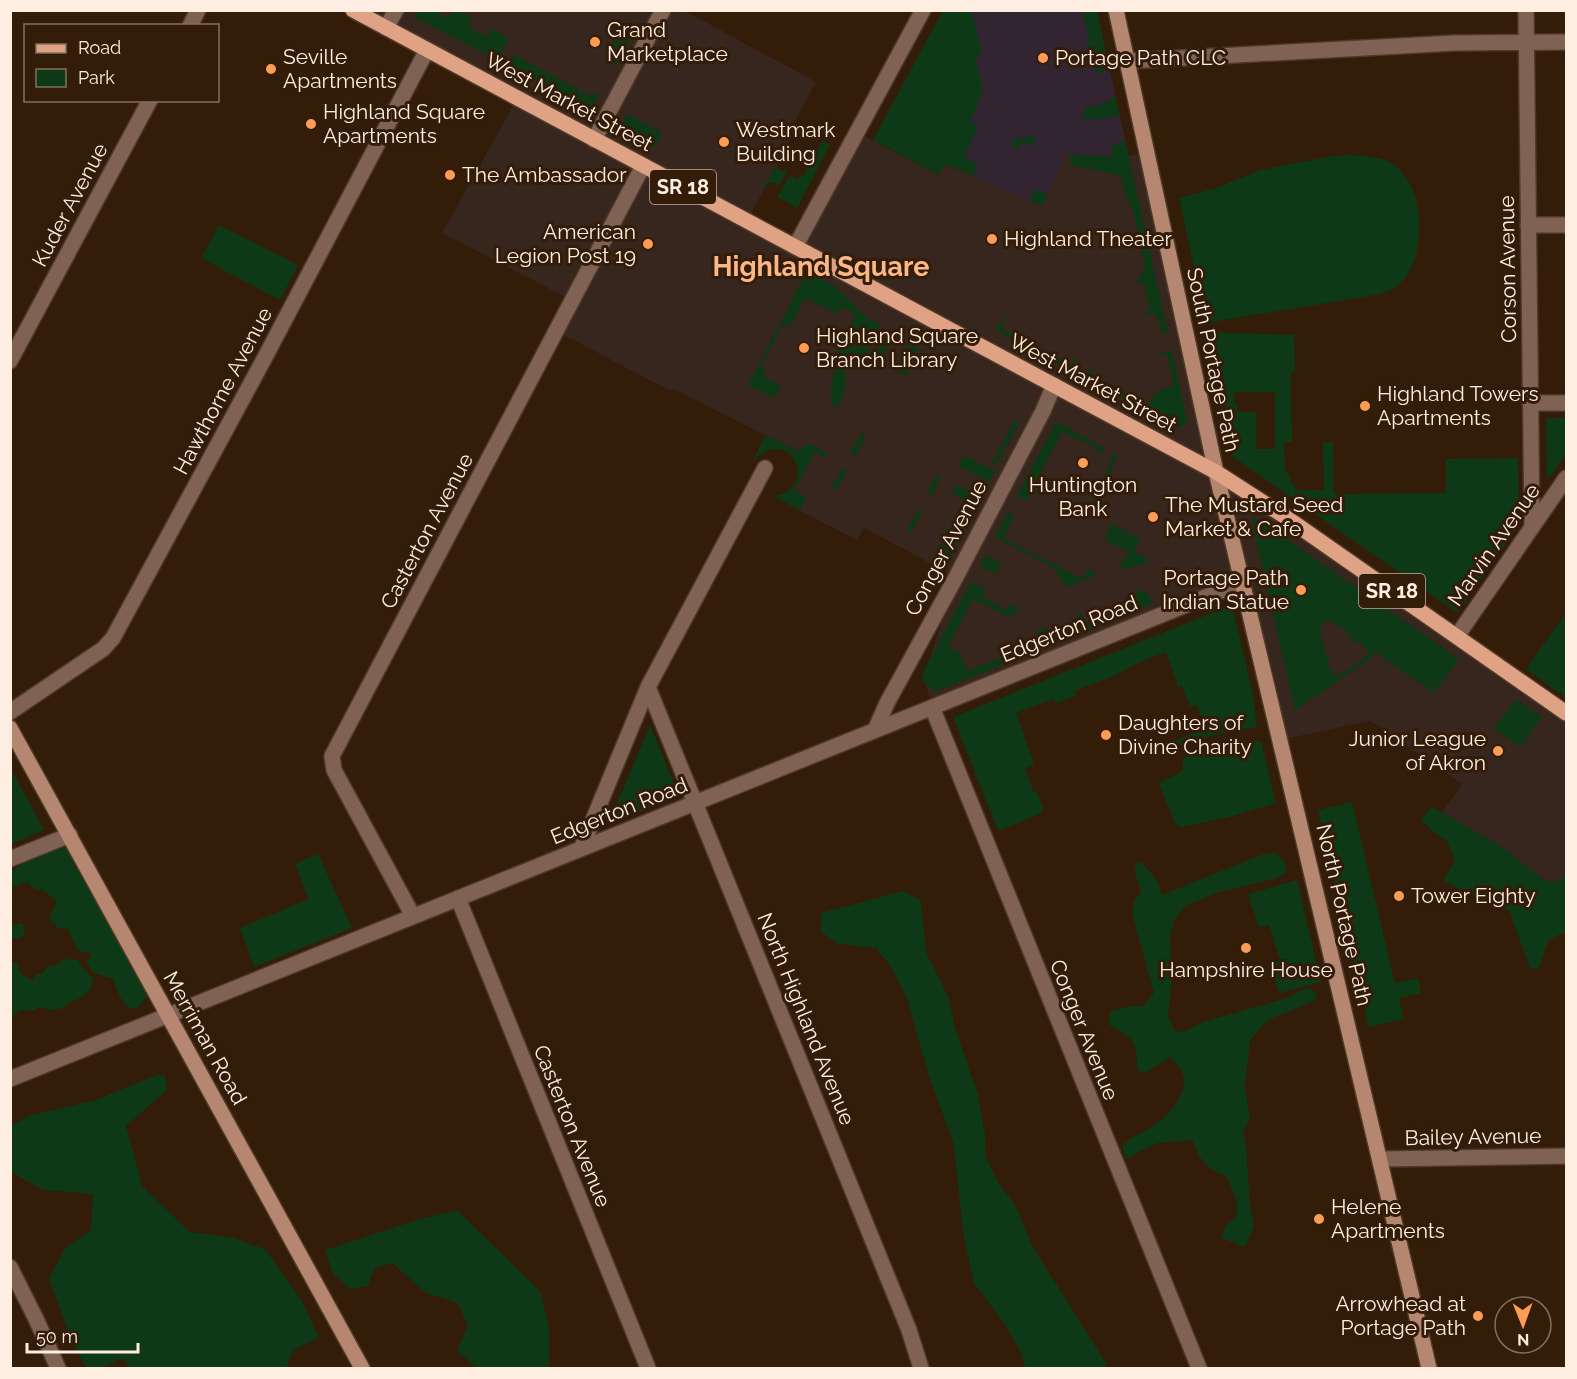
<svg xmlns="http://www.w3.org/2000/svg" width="1577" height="1379" font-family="Raleway,sans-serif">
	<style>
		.commercial { fill: #36261d }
		.education { fill: #322531 }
		.green { fill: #0d3917; fill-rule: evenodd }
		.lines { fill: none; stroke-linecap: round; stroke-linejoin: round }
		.minor-casing { stroke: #4f3926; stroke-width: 18 }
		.secondary-casing { stroke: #4f3926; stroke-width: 18 }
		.primary-casing { stroke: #4f3926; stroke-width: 18 }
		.minor { stroke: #806254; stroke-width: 15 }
		.secondary { stroke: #b58670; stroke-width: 15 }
		.primary { stroke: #dfa285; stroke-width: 15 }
		.poi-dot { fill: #fd9c55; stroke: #331c08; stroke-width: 2 }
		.labels { text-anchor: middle; stroke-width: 6; stroke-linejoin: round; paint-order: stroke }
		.shield { fill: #331c08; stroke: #c1afa0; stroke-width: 1.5 }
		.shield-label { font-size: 20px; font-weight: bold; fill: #feeee1 }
		.poi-label { font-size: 21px; fill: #feeee1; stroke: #331c08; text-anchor: start }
		.street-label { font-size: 21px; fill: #feeee1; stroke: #331c08 }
		.district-label { font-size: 27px; font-weight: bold; fill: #fbb788; stroke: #331c08 }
	</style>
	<rect width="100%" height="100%" fill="#331c08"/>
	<path class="commercial" d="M353,11H685L816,82L790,130L794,133L747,221L794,247L857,132L938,175L944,164L1042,206L1063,154L1122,158L1146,152L1216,472L1566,713V889L1559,899L1440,816L1462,784L1371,721L1280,740L1242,582L932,707L924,677L956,577L864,528L857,540L787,504L811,459L674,389L669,390L556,331L571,300L442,233L517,99Z"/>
	<path class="education" d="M951,11H1097L1129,157L1122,158L1063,154L1062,163L1042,206L934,160L885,133Z"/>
	<path class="green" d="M943,10L972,11L982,56L975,58L983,90L970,122L978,126L964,157L977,164L973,176L945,164L939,175L873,140Z
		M417,11H434L448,18L452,11H461L472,18L468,27L487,37L492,29L509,38L497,60L418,19L416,17Z
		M1082,11H1097L1107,57L1102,74H1096L1093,58H1090L1086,42L1089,41Z
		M622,26L634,32L617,64L605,58Z
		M514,55L590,96L594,92L599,96L591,108L582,107L508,67Z
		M1115,95L1120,116L1101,119L1080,118L1088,105L1099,108V104L1107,102Z
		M628,114L662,133L655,148L622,130L621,127Z
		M1031,136L1036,138L1034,146L1021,142L1018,150L1010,144L1013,140Z
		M1125,140L1168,333L1161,332L1156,314L1142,316L1150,311L1144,283L1136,285L1145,266L1133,210L1125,195L1122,178L1114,174L1071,165L1070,154L1111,157L1112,146Z
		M822,141L830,145L797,208L777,197L790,175L798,180L801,175L803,176Z
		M1349,155C1365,156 1381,156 1394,165C1427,188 1428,262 1397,286C1391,291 1383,293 1375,295L1206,323L1179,198L1216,188L1260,170L1333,156Z
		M778,162L777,168L784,172L786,168L788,169L778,187L775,182H769L764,190L763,189Z
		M1035,189L1047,194L1042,206L1029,200Z
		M219,225L298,265L280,300L201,258Z
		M807,271L834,286L867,318L880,325L856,371L845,369V392L836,408L831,404C831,386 830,372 843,359L835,357L844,328L848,330L856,314L841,307L837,314L805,298L790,327L783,324L761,366L766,370L763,376L781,386L774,398L748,385Z
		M1003,317L1006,318L1001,328L1071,364L1075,358H1077L1071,371L996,330Z
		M880,330L892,336L880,361L867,354L869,351L881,347L877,336Z
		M1208,332L1294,335L1295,372H1291L1292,442L1284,443L1285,469L1296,490H1324L1323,442H1333L1334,494L1446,493V459L1518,458L1519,525L1460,610L1456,612L1233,457L1228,422ZM1235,392H1275V449H1256V412H1237V404L1234,403Z
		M908,344L919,349L916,355L905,358L909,372L907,375L895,369Z
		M1172,351L1187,421L1182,427L1177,426L1086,378L1092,366L1094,367L1091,374L1148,405C1154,392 1161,388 1174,385L1167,355L1157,354Z
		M1546,418H1566V454L1550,477L1547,476Z
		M1014,421L1019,423L996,465L992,463Z
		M1056,422L1104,448L1100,454L1096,452L1097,448L1062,432L1027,501L1017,496Z
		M862,433L865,434V437L856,455H852L850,452Z
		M766,435L796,451L811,444L829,454L826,457L815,452L794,491L807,498L800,510L773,496C820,490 793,423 753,460Z
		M1113,453L1118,455L1101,494L1096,501L1092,499L1112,461L1109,459Z
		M964,456L995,471L990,482L958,466Z
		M843,468L847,471L837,489H833L832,486Z
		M938,474L941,477L932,495H928L926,493Z
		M956,485L982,497L944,570L931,563L964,500L952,493Z
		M919,509L922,512L912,532H908L907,529Z
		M1008,512L1014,515L1003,538L1082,579L1089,569L1095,572L1094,576L1066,587L1054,568L995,537Z
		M1251,517L1265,524L1459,659L1434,693L1375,652L1370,659L1295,710ZM1325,621H1331L1337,626L1339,625L1342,629L1344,628L1355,644L1360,641L1369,654L1364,659L1336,677L1326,663L1330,660L1323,650L1326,648L1320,637L1322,636L1320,628Z
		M1112,524L1140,539L1134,551L1148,559L1149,562L1125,569L1121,568L1120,565L1129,552L1106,540L1105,537Z
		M985,555L1001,563L995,574L980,566Z
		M971,582L986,590L983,597L1006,610L1010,604L1020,610L1009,617L973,599L948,647L960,653L967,671L1040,643L1036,631L1047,627L1053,644L937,691L929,688L923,681V672Z
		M1134,590L1147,592L1153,603L1083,632L1076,615L1081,613L1086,622L1137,603Z
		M1232,605L1253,694L1257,727L1217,734L1177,747L1172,742L1205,728L1197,705L1190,707L1182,686L1178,687L1166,652L1147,659L1111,677L1075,691L1076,696L1056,703L1054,699L1016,713L1034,764L1025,768L1033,791L1037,792L1043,807L1040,814L998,831L953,717Z
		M1566,613V698L1527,670L1531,662Z
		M1516,699L1542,717L1520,747L1494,729Z
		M650,725L679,796L608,825Z
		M1238,741H1261L1276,803L1229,817L1182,827L1175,824L1159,783L1183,771V759C1199,748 1219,745 1238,741Z
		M11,769L44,830L11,844H10Z
		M1352,802L1395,983L1418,978L1421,993L1399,998L1404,1019L1369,1027L1318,810Z
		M1432,807L1499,845L1544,880L1558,883L1566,872V934H1560L1548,941L1539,969L1530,968L1509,910L1493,907L1484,899L1466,893L1443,880L1455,861L1447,841L1432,831L1421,819Z
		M59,846L67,848L74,858L75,868L83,870L86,876L84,880L90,883L147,985V996L139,1007L129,1009C121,999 116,992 114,979L93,973L86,961L90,959L91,954L77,950L68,929L58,928L49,918L57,902L42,889L36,890L27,882L11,888L10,870H15L23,857Z
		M1275,852L1284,861L1287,871L1277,878L1220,892L1187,905L1175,919L1170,936L1172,976L1168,1017L1175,1031L1184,1032L1203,1022L1290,997L1300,991L1309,988L1317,994L1314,1001L1268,1020L1250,1040L1245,1086L1250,1119L1243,1132L1246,1146L1250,1205L1254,1226L1245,1247L1221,1238L1226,1225L1237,1216L1236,1198L1226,1176C1206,1168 1200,1161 1192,1140L1157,1143L1126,1159L1122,1147C1133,1134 1140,1135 1153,1126C1168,1117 1191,1090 1182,1072C1180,1067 1174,1061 1170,1057L1147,1072L1138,1071C1135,1038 1136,1041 1108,1024L1111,1011L1130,1006H1143L1154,993L1132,914L1134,901L1141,892L1136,876L1135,864L1141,862L1156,879L1162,895L1261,855Z
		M318,854L352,928L254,967L240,928L309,899L295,864Z
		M1297,880L1321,982L1279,993L1269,963L1280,960L1269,925L1258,927L1248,894Z
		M903,891L921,901L926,952L948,996L955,1027L978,1095L985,1134L986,1157L998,1182L1017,1208L1031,1244L1109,1368H1025L1022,1354L1004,1323L974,1283L963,1232L954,1145L928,1073L907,998L891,967L876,948L839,944L821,932V913Z
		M11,922L13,925L21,923L25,927L23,936L17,939L11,938Z
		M65,959L78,960L81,967L93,978C92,992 84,997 72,1002C66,1004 70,1004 64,1007C57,1011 47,1010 40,1007L35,1010L19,1011L11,1018V960L19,965L18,970L27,978L32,980L36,975L43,973L47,967L56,965Z
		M156,1075H165L167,1090L126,1126L142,1186L190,1232L230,1237L265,1249L302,1301L319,1338L293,1350L287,1368H128L124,1358L102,1368H86L73,1343L49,1279L65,1248L91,1230L93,1194L43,1190L11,1172V1126L28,1116L96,1100Z
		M457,1210L540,1291L549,1326V1368H476L457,1350L468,1326L458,1303L426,1293L392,1263L374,1269L368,1286L351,1289L333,1274L325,1250L417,1220Z"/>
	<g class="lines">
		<defs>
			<path id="minor" d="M1526,10L1532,527
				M190,26L198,10
				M386,28L396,10
				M1127,61L1454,43L1566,42
				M594,140L663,10
				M1528,225H1566
				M795,247L923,10
				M10,361L150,100
				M1530,403H1566
				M1457,636L1566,478
				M648,687L909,1330L921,1368
				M932,707L1199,1368
				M10,712L103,649L113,638L263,361L427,50
				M875,730L887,703L956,577L1043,411L1054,385
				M581,849L648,687L765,468
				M10,859L70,835
				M458,898L648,1368
				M413,916L334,770L332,756L643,166
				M10,1079L1243,582
				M1380,1159L1566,1156
				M10,1267L37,1321L58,1368"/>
			<path id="secondary" d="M1116,10L1216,472L1429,1368
				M10,728L362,1368"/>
			<path id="primary" d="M353,10L1216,472L1284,516L1566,713"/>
		</defs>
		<use href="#minor" class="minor-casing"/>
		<use href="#secondary" class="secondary-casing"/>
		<use href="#primary" class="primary-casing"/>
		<use href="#minor" class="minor"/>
		<use href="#secondary" class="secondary"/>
		<use href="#primary" class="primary"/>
	</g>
	<g class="poi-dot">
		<circle cx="595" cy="42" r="6"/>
		<circle cx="1043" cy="58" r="6"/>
		<circle cx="271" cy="69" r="6"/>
		<circle cx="311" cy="124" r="6"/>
		<circle cx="724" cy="142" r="6"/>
		<circle cx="450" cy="175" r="6"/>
		<circle cx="992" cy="239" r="6"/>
		<circle cx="648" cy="244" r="6"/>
		<circle cx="804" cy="348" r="6"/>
		<circle cx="1365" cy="406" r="6"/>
		<circle cx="1083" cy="463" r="6"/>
		<circle cx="1153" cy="517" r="6"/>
		<circle cx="1301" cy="590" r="6"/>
		<circle cx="1106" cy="735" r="6"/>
		<circle cx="1498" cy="751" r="6"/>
		<circle cx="1399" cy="896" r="6"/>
		<circle cx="1246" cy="948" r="6"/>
		<circle cx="1319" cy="1219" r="6"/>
		<circle cx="1478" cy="1316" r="6"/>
	</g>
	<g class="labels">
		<g class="shield">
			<rect x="650" y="170" width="66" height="34" rx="4.5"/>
			<rect x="1359" y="574" width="66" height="34" rx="4.5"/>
		</g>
		<g class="shield-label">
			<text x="683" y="194">SR 18</text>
			<text x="1392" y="598">SR 18</text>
		</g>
		<g class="poi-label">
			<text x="607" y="37">Grand<tspan x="607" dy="24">Marketplace</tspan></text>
			<text x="283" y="64">Seville<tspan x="283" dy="24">Apartments</tspan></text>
			<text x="1055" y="65">Portage Path CLC</text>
			<text x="323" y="119">Highland Square<tspan x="323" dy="24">Apartments</tspan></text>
			<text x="736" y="137">Westmark<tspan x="736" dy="24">Building</tspan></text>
			<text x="462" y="182">The Ambassador</text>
			<text x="636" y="239" text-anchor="end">American<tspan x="636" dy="24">Legion Post 19</tspan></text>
			<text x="1004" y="246">Highland Theater</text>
			<text x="816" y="343">Highland Square<tspan x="816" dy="24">Branch Library</tspan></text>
			<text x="1377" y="401">Highland Towers<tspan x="1377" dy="24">Apartments</tspan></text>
			<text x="1083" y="492" text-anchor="middle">Huntington<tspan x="1083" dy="24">Bank</tspan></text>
			<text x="1165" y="512">The Mustard Seed<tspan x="1165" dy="24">Market &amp; Cafe</tspan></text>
			<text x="1289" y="585" text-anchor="end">Portage Path<tspan x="1289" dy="24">Indian Statue</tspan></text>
			<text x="1118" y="730">Daughters of<tspan x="1118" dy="24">Divine Charity</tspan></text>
			<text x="1486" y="746" text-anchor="end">Junior League<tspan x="1486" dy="24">of Akron</tspan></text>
			<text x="1411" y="903">Tower Eighty</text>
			<text x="1246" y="977" text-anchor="middle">Hampshire House</text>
			<text x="1331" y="1214">Helene<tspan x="1331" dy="24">Apartments</tspan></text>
			<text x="1466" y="1311" text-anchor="end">Arrowhead at<tspan x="1466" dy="24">Portage Path</tspan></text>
		</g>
		<g class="street-label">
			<text transform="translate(569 102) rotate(28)" y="7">West Market Street</text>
			<text transform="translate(70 205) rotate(-62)" y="7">Kuder Avenue</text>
			<text transform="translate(1508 269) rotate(-91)" y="7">Corson Avenue</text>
			<text transform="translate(1213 360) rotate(78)" y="7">South Portage Path</text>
			<text transform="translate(1093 383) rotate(28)" y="7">West Market Street</text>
			<text transform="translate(223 391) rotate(-62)" y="7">Hawthorne Avenue</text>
			<text transform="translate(427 531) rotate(-62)" y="7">Casterton Avenue</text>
			<text transform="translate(1494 545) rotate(-55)" y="7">Marvin Avenue</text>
			<text transform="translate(946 548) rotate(-62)" y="7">Conger Avenue</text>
			<text transform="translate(1069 629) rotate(-22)" y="7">Edgerton Road</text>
			<text transform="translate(619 811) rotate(-22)" y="7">Edgerton Road</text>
			<text transform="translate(1344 915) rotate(77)" y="7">North Portage Path</text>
			<text transform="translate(806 1019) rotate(68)" y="7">North Highland Avenue</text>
			<text transform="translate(1084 1030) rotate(68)" y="7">Conger Avenue</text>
			<text transform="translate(205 1038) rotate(61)" y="7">Merriman Road</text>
			<text transform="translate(572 1126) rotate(68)" y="7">Casterton Avenue</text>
			<text transform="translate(1473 1137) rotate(-1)" y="7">Bailey Avenue</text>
		</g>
		<g class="district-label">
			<text x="821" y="276">Highland Square</text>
		</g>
	</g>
	<rect width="1577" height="1379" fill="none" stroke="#feeee1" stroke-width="24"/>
	<rect x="24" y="24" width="195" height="78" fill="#331c08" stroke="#84705f" stroke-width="1.5"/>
	<rect x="36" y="44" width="30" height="9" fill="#dfa285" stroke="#84705f" stroke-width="1.5"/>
	<text x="78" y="54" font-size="18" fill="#feeee1">Road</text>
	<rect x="36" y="69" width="30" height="18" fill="#0d3917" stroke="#84705f" stroke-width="1.5"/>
	<text x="78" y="84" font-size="18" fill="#feeee1">Park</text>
	<g transform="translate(1523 1325) rotate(179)"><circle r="28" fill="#331c08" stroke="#84705f" stroke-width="1.5"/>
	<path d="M0-4.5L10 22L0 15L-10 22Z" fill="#fd9c55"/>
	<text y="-9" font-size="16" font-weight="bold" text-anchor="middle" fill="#feeee1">N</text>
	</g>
	<path d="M27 1343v9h111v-9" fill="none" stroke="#feeee1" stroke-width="3"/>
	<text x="36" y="1343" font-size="18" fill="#feeee1" stroke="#331c08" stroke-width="4.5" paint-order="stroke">50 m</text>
</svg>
